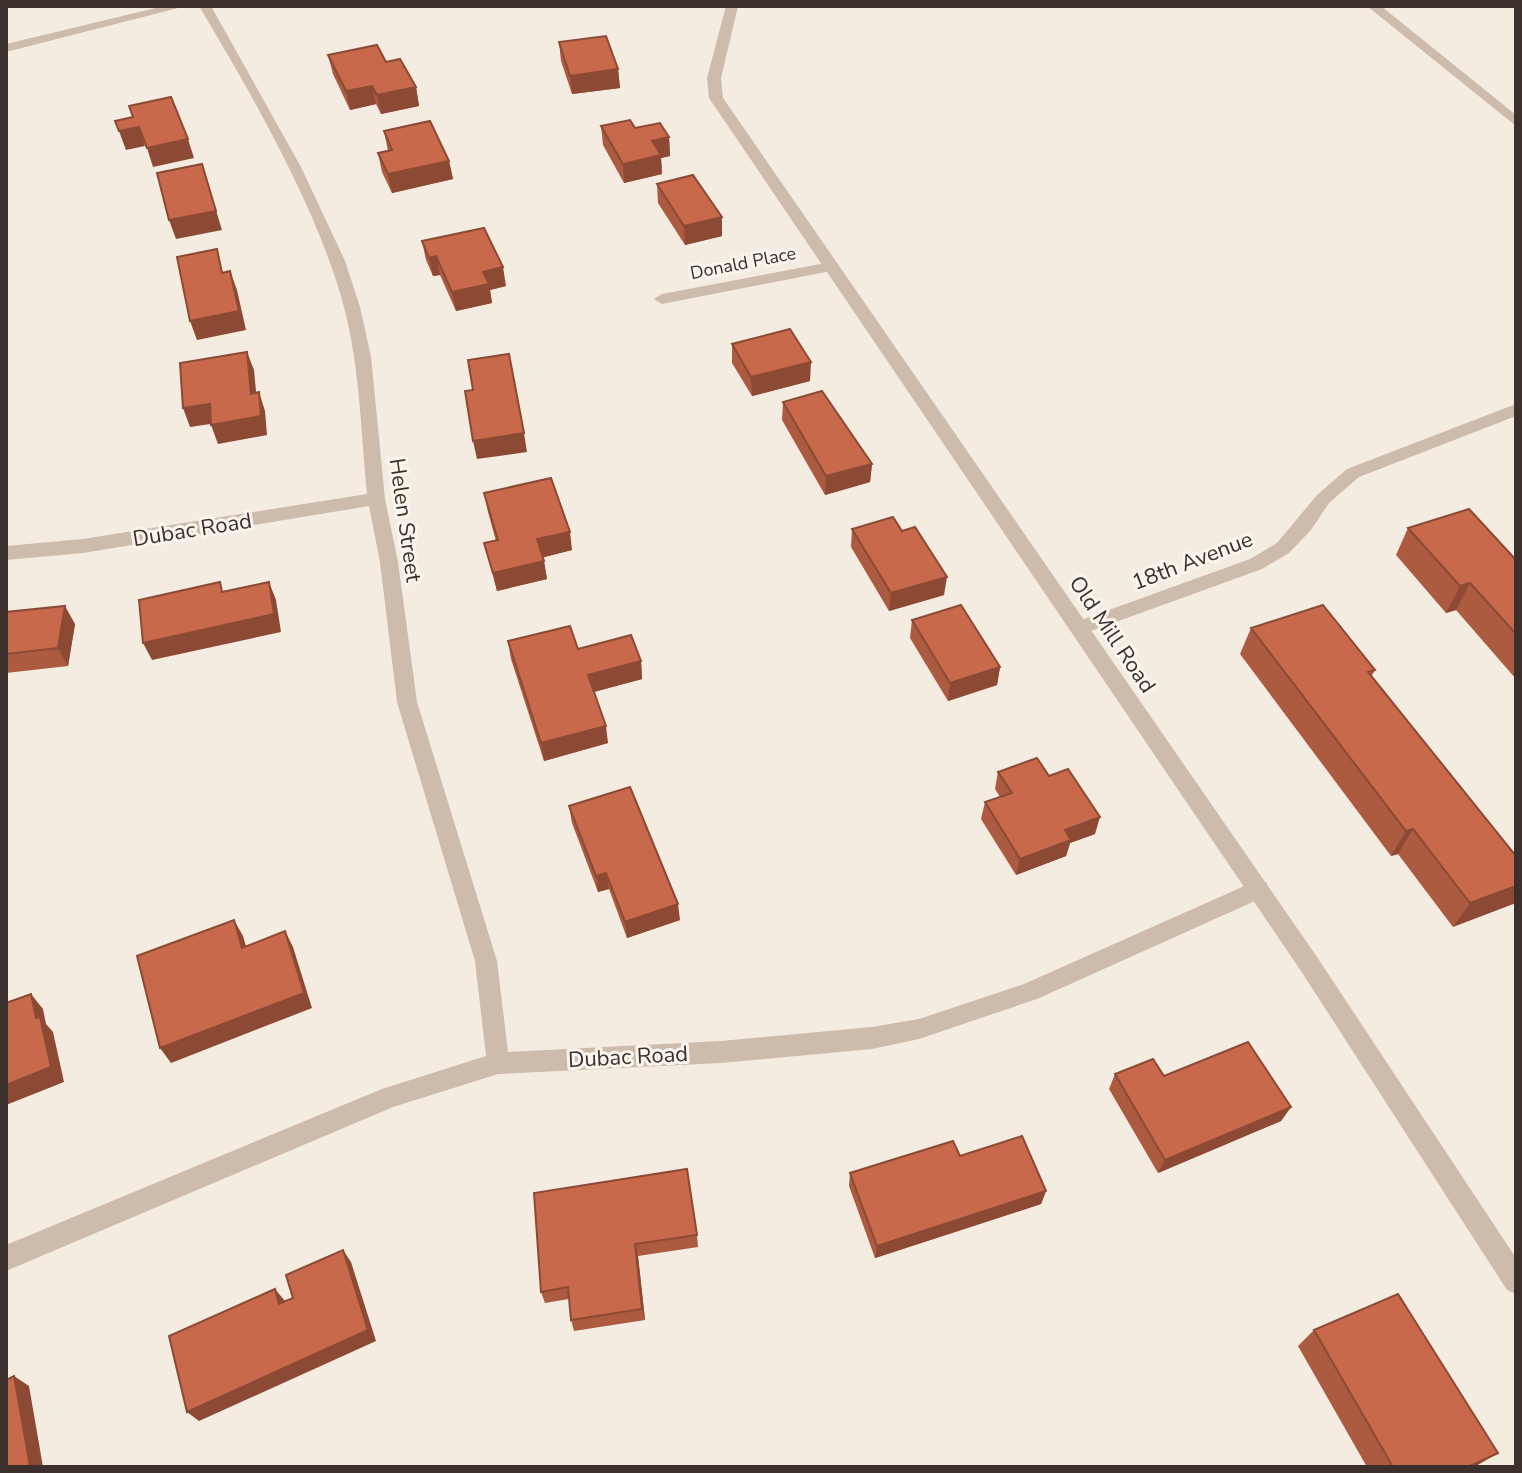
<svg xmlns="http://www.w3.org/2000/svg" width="1522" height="1473" font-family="'Nunito Sans',sans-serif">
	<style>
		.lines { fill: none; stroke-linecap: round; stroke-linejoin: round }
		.minor { fill: #cdbbac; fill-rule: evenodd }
		.tertiary { fill: #cdbbac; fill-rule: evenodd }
		.wall { fill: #ac5a40 }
		.shaded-wall { fill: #8c4a34 }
		.building { fill: #c8694b; stroke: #8c4a34; stroke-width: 2 }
		.labels { text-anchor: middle; stroke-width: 6; stroke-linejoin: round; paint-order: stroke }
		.far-street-label { font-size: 18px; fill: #3b302b; stroke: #fbf5ee }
		.street-label { font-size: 22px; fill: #3b302b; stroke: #fbf5ee }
	</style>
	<rect width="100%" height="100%" fill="#f4ebe1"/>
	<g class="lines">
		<path class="minor" d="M164,6H186L6,52V44Z
			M199,6H211L301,167L345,261L360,307L371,357L385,499L398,562L417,702L497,961L508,1052L721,1041L872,1027L919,1019L1024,984L1258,880L1266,882L1269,889L1266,896L1037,999L919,1039L872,1049L721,1063L498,1074L393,1107L6,1271V1245L382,1089L486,1056L475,961L397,702L380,562L369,506L83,553L6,560V546L83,539L367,494C361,432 360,368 344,307C318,209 251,93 199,6Z
			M1367,6H1381L1516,115V126Z
			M831,262L839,267L836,270L662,304L654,299L662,294Z
			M1516,404V416L1359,477L1329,503L1311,530L1289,553L1262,569L1080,635L1071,628L1073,623L1250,559L1277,543L1317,495L1347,469Z"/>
		<path class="tertiary" d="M726,6H738L721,78L723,98L1317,957L1516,1258V1294L1507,1290L1301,971L709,98L707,78Z"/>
	</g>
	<path class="wall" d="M559,42L618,69L620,88L572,94L561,61Z
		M328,55L386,62L416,87L419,106L381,114L376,104L350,110L333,74Z
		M601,126L635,128L669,137L670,156L661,158L662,174L624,183L603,145Z
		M384,131L449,161L453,179L392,193L382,172L378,153L388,151Z
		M657,184L722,236L685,245L658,203Z
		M422,241L506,286L490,290L492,303L456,311L440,275L433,276L426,260Z
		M732,344L810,381L752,396L732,363Z
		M783,402L872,464L870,482L825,495L782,420Z
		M484,493L572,550L543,557L547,579L497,591L484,543L496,541L488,512Z
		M1408,528L1516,560V679L1456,610L1446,613L1396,555Z
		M852,529L944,595L889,611L851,547Z
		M6,612L75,624L68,666L6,673Z
		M912,620L1000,667L997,685L948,701L910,638Z
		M1251,628L1375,670L1371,677L1516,856L1453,927L1398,854L1391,856L1240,654Z
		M508,641L578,649L641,661L642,679L594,692L608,743L544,761L511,659Z
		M998,772L1049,776L1095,834L1070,843L1066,856L1016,875L981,819L985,802L1000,797L995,789Z
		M569,806L680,920L627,938L609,889L598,892L572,823Z
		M1115,1074L1164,1076L1291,1107L1281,1121L1158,1173L1109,1089Z
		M960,1156L1046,1191L1041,1204L875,1258L849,1186L850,1173Z
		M534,1193L697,1235L698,1247L638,1256L645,1320L574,1331L571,1320L569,1299L545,1303L541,1292Z
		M1314,1330L1498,1453L1474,1467H1367L1298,1346Z"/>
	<path class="shaded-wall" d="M618,69L620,88L572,94L570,76Z
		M372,86L376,104L350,110L346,91Z
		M416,87L419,106L381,114L377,95Z
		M139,127L145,146L126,150L119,131Z
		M669,137L670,156L661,158L662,174L624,183L623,164L652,141Z
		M188,139L194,158L153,167L147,148Z
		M449,161L453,179L392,193L388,174Z
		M202,164L222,230L176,239L169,220Z
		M722,217V236L685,245L684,226Z
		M436,256L440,275L433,276L429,258Z
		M503,267L506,286L490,290L492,303L456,311L452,292L483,272Z
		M230,271L237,290L246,330L197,340L190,321Z
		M247,352L254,370L258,412L251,394Z
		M811,362L810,381L752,396L751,377Z
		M259,392L265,411L267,435L218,444L211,425Z
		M210,404L217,423L190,427L183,408Z
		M524,433L527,452L477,459L473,441Z
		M872,464L870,482L825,495L826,476Z
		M570,532L572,550L541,558L537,539Z
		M544,561L547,579L497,591L493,573Z
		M947,577L944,595L889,611L891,593Z
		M269,582L276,600L281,632L152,660L143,643Z
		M1470,583L1456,610L1446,613L1460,586Z
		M65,606L75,624L68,666L58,648Z
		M641,661L642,679L590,693L588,675Z
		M1000,667L997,685L948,701L950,683Z
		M606,726L608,743L544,761L541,743Z
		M1100,817L1095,834L1070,843L1066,856L1016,875L1020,859L1065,830Z
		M1413,829L1398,854L1391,856L1406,831Z
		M606,873L609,889L598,892L596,876Z
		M1516,886V903L1453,927L1470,903Z
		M678,904L680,920L627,938L625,922Z
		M234,920L243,936L251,963L242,948Z
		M285,931L293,947L312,1008L171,1063L160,1048Z
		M31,994L43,1009L46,1024L53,1032L64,1082L6,1105V1085L36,1018Z
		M1291,1107L1281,1121L1158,1173L1165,1160Z
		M1046,1191L1041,1204L875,1258L877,1246Z
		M635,1244L638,1256L645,1320L642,1309Z
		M343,1250L351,1262L376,1341L199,1421L187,1412Z
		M275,1289L285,1301L289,1316L279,1304Z
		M14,1376L29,1386L43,1467H28Z
		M1498,1453L1474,1467H1468Z"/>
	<path class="building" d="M606,36L618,69L570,76L559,42Z
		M377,45L386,62L400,59L416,87L377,95L372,86L346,91L328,55Z
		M171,97L188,139L147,148L139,127L119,131L115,121L133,117L129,106Z
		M630,120L635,128L660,123L669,137L652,141L661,155L623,164L601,126Z
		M430,121L449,161L388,174L378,153L392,150L384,131Z
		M202,164L216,211L169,220L157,173Z
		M693,175L722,217L684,226L657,184Z
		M484,228L503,267L483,272L489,284L452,292L436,256L429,258L422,241Z
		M217,249L222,273L230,271L239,311L190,321L177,257Z
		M790,329L811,362L751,377L732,344Z
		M247,352L251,394L259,392L261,416L211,425L210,404L183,408L180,363Z
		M509,354L524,433L473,441L465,391L473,390L468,360Z
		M822,391L872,464L826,476L783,402Z
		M551,478L570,532L537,539L544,561L493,573L484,543L498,540L484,493Z
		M1469,509L1516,560V634L1470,583L1460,586L1408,528Z
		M893,517L902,531L915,527L947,577L891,593L852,529Z
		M220,582L222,592L269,582L274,614L143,643L139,600Z
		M961,605L1000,667L950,683L912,620Z
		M1323,605L1375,670L1368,672L1516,856V886L1470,903L1413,829L1406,831L1251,628Z
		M65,606L58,648L6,654V612Z
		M570,626L578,649L631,635L641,661L588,675L606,726L541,743L508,641Z
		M1037,758L1049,776L1068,769L1100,817L1065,830L1071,840L1020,859L985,802L1012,793L998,772Z
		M630,787L678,904L625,922L606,873L596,876L569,806Z
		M234,920L242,948L285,931L304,993L160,1048L137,956Z
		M31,994L36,1018L40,1017L51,1067L6,1085V1003Z
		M1248,1042L1291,1107L1165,1160L1115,1074L1153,1059L1164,1076Z
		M1022,1136L1046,1191L877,1246L850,1173L953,1141L960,1156Z
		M687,1169L697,1235L635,1244L642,1309L571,1320L568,1287L541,1292L534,1193Z
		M343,1250L368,1330L187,1412L169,1336L275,1289L279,1304L293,1298L286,1275Z
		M1398,1294L1498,1453L1468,1467H1393L1314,1330Z
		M14,1376L30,1466L28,1467H6V1380Z"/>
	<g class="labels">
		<g class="far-street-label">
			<text transform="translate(743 263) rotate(-11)" y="6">Donald Place</text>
		</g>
		<g class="street-label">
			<text transform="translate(406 520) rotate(82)" y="8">Helen Street</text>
			<text transform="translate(192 529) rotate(-9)" y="8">Dubac Road</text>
			<text transform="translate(1192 560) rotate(-21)" y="8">18th Avenue</text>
			<text transform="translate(1113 634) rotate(56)" y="8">Old Mill Road</text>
			<text transform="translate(628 1056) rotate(-3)" y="8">Dubac Road</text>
		</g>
	</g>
	<rect width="1522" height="1473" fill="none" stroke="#3b302b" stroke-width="16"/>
</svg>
